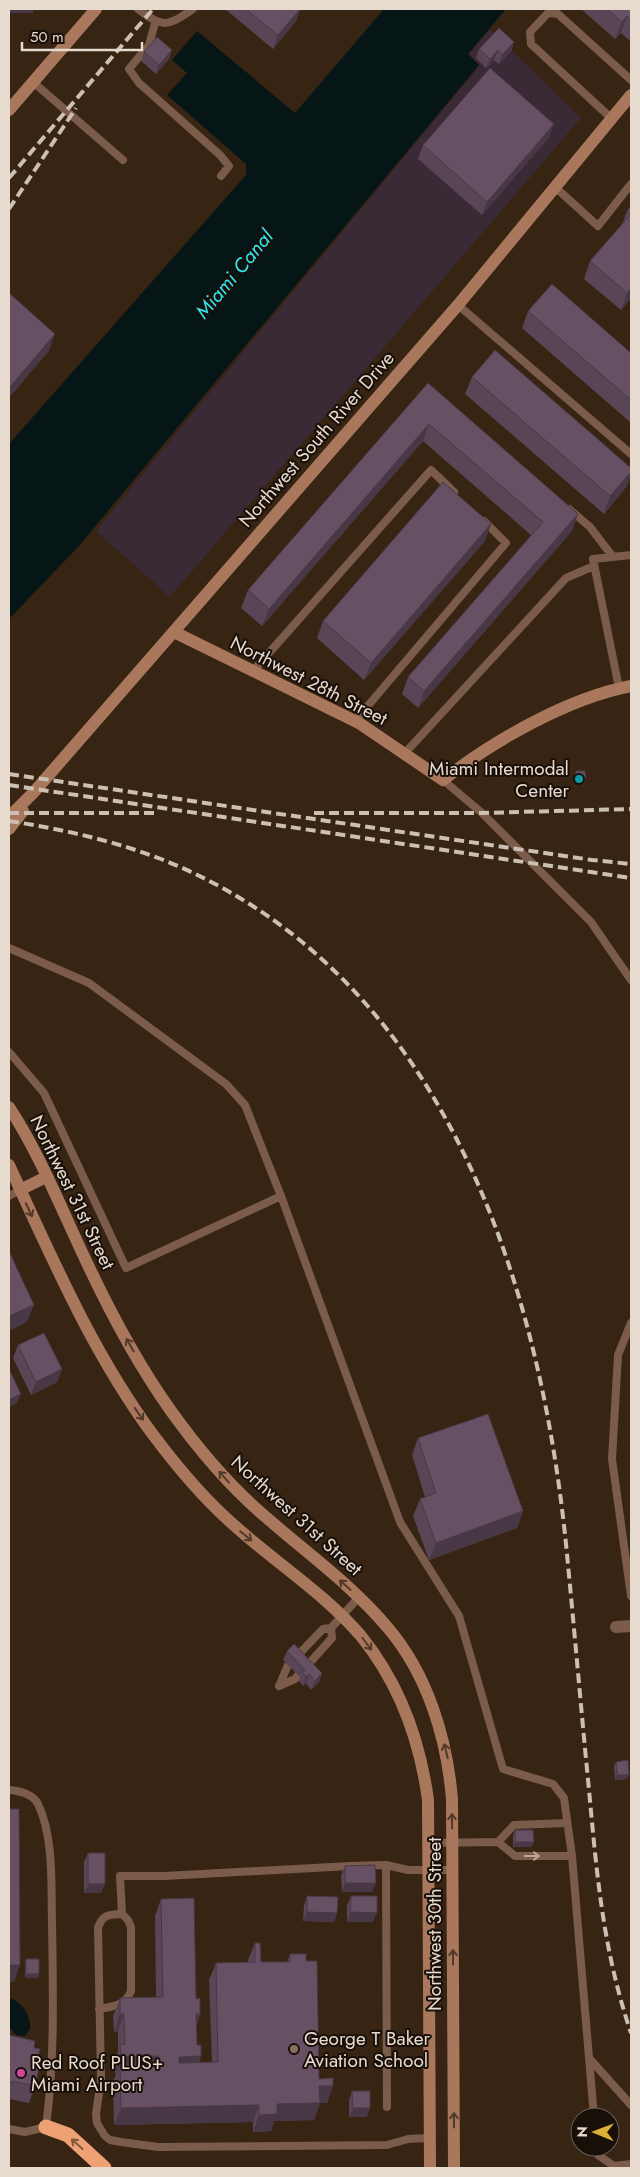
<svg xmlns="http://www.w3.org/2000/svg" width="640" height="2177" font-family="Jost,sans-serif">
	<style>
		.industrial { fill: #3a2a35 }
		.water { fill: #061617 }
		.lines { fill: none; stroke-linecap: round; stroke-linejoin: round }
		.lane { stroke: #7b5c4b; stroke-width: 8 }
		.street { stroke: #7b5c4b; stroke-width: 12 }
		.secondary { stroke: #a9785c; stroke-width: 12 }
		.highway { stroke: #eda175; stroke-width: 15 }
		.rail { stroke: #ccbfb3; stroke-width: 4; stroke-dasharray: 10 5; stroke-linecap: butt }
		.wall { fill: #594555 }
		.shaded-wall { fill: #483845 }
		.building { fill: #675063; stroke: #483845 }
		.oneway { stroke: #52392a }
		.oneway2 { stroke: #bca89a }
		.oneway3 { stroke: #82583e }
		.culture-dot { fill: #0f9aa8; stroke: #180f08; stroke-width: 2 }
		.education-dot { fill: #8d6e63; stroke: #180f08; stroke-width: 2 }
		.hotel-dot { fill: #d1479c; stroke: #180f08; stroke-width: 2 }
		.labels { text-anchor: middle; stroke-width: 4; stroke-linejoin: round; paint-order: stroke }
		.street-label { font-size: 19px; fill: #e7dacf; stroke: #180f08 }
		.poi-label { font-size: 19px; fill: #e7dacf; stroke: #180f08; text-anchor: start }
		.water-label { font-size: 20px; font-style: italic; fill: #2fe9f4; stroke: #180f08 }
	</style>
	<rect width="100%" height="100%" fill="#372412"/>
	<path class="industrial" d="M490,29L581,118L170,597L96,531L480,65L469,54Z"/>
	<path class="water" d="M384,9H506L468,54L479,65L78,547L9,619V444L246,175V164L167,95L187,73L172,60L197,31L295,113Z
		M9,1998C22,2001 31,2016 30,2029L25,2036L16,2035L9,2026Z"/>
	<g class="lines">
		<path class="lane" d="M138,9C163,28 167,27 193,9
			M155,23L149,45L129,69L139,83L220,155L229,166L221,176
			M33,82L123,160
			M611,118L531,44L530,32L548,13L558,14L631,80
			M555,187L598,226L631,184
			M458,305L631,454
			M569,509L590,527L613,557
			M253,671L431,470L454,492
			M619,688L593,559L631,555
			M355,721L506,543L484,521
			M405,753L566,578L594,566
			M443,780L482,813L591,922L631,980
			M9,948L89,983L226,1084L245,1105L281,1196L400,1522L459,1616L503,1769L553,1784L564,1798L572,1856L594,2117
			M9,1052L44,1093L126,1268L281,1196
			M9,1196L20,1190
			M631,1323L618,1355L612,1459L631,1596
			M296,1657L323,1629L331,1628
			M305,1668L332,1638L331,1628L359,1597
			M279,1686L288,1665
			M279,1686L295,1679L298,1675
			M9,1790C20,1791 33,1794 38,1804C54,1837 51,1886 52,1921C53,1990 55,2059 46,2127L25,2132L9,2129
			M498,1842L514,1825L567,1823
			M428,1843L498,1842L515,1856H572
			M386,1865L387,2107
			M99,2009C114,2006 125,2006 131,1991V1927L128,1920L122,1914
			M589,2058L631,2105
			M430,2138L408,2139L387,2145L158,2147L121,2142L110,2140L105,2136L97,2123L96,2114L101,2079L98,1928C102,1915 109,1914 122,1914L120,1876H165L350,1866L386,1865L408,1870H452
			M597,2147L598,2155L614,2166L631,2164"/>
		<path class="street" d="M616,1627L631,1626"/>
		<path class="secondary" d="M9,110L96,9
			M174,632L359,723L443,780C493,741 568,698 631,686
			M9,817L34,792L458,305L631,95
			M9,829L23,811
			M9,1107C41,1156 63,1213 88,1265C112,1316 139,1366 171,1411C199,1450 230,1487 267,1518C308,1554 353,1586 388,1628C428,1675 447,1739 452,1799L454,2168
			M9,1165C52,1258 93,1354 154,1436C178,1468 205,1500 235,1526C276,1563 325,1594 361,1636C399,1683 420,1741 428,1800L430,2168
			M20,1190L46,1177"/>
		<path class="highway" d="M46,2127L68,2135L104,2168"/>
		<path class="rail" d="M9,178L153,9
			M9,209L76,108
			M9,774L592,860L631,864
			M9,785L631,878
			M9,813H156
			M314,813H482L631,809
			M9,821C61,829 111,840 161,859C439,969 538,1271 566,1544C574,1626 581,1708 589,1790C597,1876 603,1950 631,2033"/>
	</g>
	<path class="wall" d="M225,9H300L296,21L273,49Z
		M581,9H631V39L630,41L621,33L615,39Z
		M514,42L511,51L499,64L494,60L486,68L476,58L479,49Z
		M172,50L169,59L156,74L141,61L144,52Z
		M549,137L482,215L418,159L423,145Z
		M631,206V298L621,310L584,279L590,261L622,225L627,211Z
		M528,311L631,353V423L522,328Z
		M472,377L631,468V475L627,486L604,514L465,394Z
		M428,383L578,514L572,531L418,708L402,694L408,677L531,535L423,441L262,626L241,608L248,590Z
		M491,524L485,541L364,680L317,638L323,621Z
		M576,771L586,778L584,783H575V776Z
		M18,1345L62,1369L57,1382L31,1395L13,1358Z
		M418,1438L523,1511L517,1528L429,1560L413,1516L420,1499L425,1497L412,1455Z
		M287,1651L322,1673L319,1682L311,1690L306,1683L303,1686L299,1681L300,1677L283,1660Z
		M616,1762L627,1779L615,1780L614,1766Z
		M515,1830L532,1847H513V1835Z
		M88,1853L101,1893H84V1862Z
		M345,1866L372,1892H342L341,1875Z
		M307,1896L337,1913L334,1922L303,1921L304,1905Z
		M351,1896L373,1922H347V1905Z
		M161,1899L196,1999L200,2014L197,2024V2045L201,2056L199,2063L212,2062L209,1980L216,1963L248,1962V1960L255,1943L261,1962H287L290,1954L306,1961L319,2079L333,2086L327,2103H320L314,2120L274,2121L271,2131L253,2132V2122L114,2125L113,2082L116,2074H115L114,2062L118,2051V2031L114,2032L113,2016L120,1998H156L155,1916Z
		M26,1959L39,1974L38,1978H25V1964Z
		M9,2035L34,2048L37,2063L35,2086L29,2103L9,2099Z
		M352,2091L367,2117H349V2100Z"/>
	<path class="shaded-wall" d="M9,9H34L33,13H9Z
		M300,9L296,21L273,49L278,35Z
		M627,16L621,33L615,39L622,22Z
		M514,42L511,51L499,64L502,55Z
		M172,50L169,59L156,74L159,65Z
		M498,50L494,60L486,68L490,59Z
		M554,124L549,137L482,215L487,202Z
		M631,288V298L621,310L627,293Z
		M55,334L49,351L9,398V388Z
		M429,424L423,441L262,626L269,609Z
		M631,472V475L627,486L604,514L610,496Z
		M578,514L572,531L418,708L424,691Z
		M491,524L485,541L364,680L371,663Z
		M576,778H586L584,783H575Z
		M34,1305L27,1322L9,1331V1316Z
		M62,1369L57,1382L31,1395L36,1382Z
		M21,1394L17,1403L9,1407V1400Z
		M523,1511L517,1528L429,1560L436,1543Z
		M322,1673L319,1682L311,1690L315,1681Z
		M309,1674L306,1683L303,1686L306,1677Z
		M617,1775H629L627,1779L615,1780Z
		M515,1842H534L532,1847H513Z
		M345,1883H376L372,1892H342Z
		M88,1884H105L101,1893H84Z
		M307,1912L337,1913L334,1922L303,1921Z
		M350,1912L377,1913L373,1922H347Z
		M9,1965H20L14,1982H9Z
		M26,1974H39L38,1978H25Z
		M120,2014H124L118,2031L114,2032Z
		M196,2014H200L194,2031Z
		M158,2056L152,2073L120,2064L116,2074H115L121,2057Z
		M201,2056L195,2073L173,2074L179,2057Z
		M319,2086H333L327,2103H320L314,2120L274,2121L271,2131L253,2132L259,2115L277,2104Z
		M259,2105L253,2122L114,2125L121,2108Z
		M353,2108H370L367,2117H349Z"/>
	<path class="building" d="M246,9H300L278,35Z
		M607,9H631V20L627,16L622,22Z
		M499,28L514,42L502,55L498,50L490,59L479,49Z
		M157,37L172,50L159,65L144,52Z
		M490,68L554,124L487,202L423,145Z
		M631,206V288L627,293L590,261L631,214L627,211Z
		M552,284L631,353V400L528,311Z
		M9,293L55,334L9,388Z
		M495,350L631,468V472L610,496L472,377Z
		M428,383L578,514L424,691L408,677L543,522L429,424L269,609L248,590Z
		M443,482L491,524L371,663L323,621Z
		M576,771H585L586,778H576Z
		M9,1251L34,1305L9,1316Z
		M44,1333L62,1369L36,1382L18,1345Z
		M9,1369L21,1394L9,1400Z
		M488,1414L523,1511L436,1543L420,1499L436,1493L418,1438Z
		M294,1644L322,1673L315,1681L309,1674L306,1677L302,1672L305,1670L287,1651Z
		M628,1760L629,1775H617L616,1762Z
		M9,1809H19L20,1965H9Z
		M515,1830H533L534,1842H515Z
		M88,1853H105V1884H88Z
		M375,1865L376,1883H345V1866Z
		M307,1896L338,1897L337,1913L307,1912Z
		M351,1896H377V1913L350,1912Z
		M194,1898L196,1999L200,1998V2014H196L197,2045H201V2056L179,2057V2063L218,2062L216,1963L255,1962V1943H260L261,1962H290V1954H306V1961H317L319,2079L333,2078V2086H319L320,2103L277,2104V2114L259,2115V2105L121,2108L120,2064H158V2056L121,2057L120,2044L125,2045L124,2014H120V1998L163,1997L161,1899Z
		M26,1959H39V1974H26Z
		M9,2035L35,2041L34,2048L40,2049L37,2063L40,2064L35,2086L13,2081V2083L9,2082Z
		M352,2091H370V2108H353Z"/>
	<defs><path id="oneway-shaft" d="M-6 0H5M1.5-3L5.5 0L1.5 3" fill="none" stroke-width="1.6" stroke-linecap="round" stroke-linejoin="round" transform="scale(1.25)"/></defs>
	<g class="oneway">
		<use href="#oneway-shaft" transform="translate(29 1210) rotate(65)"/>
		<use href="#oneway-shaft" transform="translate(130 1345) rotate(-120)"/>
		<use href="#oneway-shaft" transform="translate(139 1414) rotate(55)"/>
		<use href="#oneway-shaft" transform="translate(224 1477) rotate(-132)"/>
		<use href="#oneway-shaft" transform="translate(246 1536) rotate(40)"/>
		<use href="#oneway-shaft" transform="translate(345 1585) rotate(-138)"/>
		<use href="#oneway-shaft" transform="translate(367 1644) rotate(53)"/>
		<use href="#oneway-shaft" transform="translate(446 1751) rotate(-103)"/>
		<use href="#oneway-shaft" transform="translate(452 1821) rotate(-91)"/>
		<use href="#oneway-shaft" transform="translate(453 1957) rotate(-90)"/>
		<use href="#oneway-shaft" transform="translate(454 2120) rotate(-90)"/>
	</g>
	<use class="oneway2" href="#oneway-shaft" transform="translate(532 1856)"/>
	<use class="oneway3" href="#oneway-shaft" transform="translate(77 2144) rotate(-138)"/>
	<circle class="culture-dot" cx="579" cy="779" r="5"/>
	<circle class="education-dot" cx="294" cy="2049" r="5"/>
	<circle class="hotel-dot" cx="21" cy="2073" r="5"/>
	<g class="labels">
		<g class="street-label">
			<text transform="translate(316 439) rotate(-49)" y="7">Northwest South River Drive</text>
			<text transform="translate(309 680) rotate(27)" y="7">Northwest 28th Street</text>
			<text transform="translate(73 1192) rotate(64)" y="7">Northwest 31st Street</text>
			<text transform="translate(297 1515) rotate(42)" y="7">Northwest 31st Street</text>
			<text transform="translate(434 1924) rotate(-90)" y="7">Northwest 30th Street</text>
		</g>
		<g class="poi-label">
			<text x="569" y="775" text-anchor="end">Miami Intermodal<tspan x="569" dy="22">Center</tspan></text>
			<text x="304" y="2045">George T Baker<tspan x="304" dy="22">Aviation School</tspan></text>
			<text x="31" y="2069">Red Roof PLUS+<tspan x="31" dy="22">Miami Airport</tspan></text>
		</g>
		<g class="water-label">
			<text transform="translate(234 274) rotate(-50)" y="7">Miami Canal</text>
		</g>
	</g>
	<rect width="640" height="2177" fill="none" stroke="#e7dacf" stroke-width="20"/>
	<g transform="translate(595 2132) rotate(271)"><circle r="24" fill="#180f08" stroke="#6b6058"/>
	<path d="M0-4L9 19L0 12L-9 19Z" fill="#ddb133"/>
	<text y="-8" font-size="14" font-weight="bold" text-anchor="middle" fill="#e7dacf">N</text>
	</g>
	<path d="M22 42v8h120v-8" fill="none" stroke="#e7dacf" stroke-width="2.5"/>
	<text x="30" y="42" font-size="15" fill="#e7dacf" stroke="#180f08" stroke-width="4" paint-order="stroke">50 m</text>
</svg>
